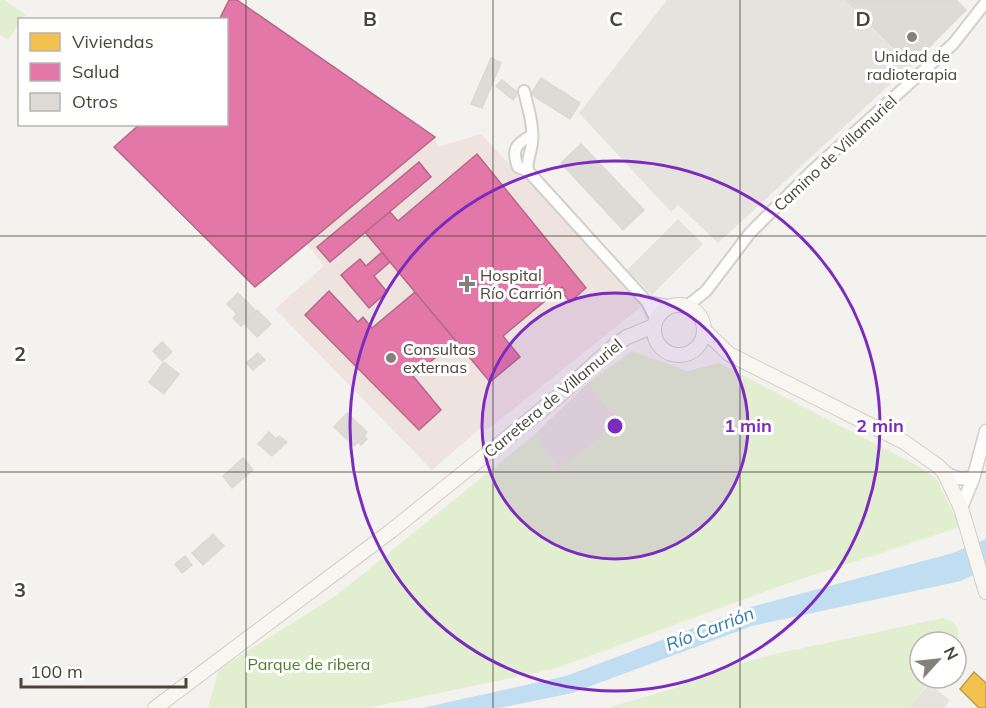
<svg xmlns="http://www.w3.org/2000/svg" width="986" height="708" font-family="Mulish,sans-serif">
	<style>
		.residential { fill: #e7e4dc }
		.medical { fill: #eee3df }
		.green { fill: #e1eecf }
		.parking { fill: #e6e3df }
		.water { fill: #c0ddf1 }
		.homes { fill: #f2c14e; stroke: #c09c48; stroke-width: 1.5 }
		.health { fill: #e377a8; stroke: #b56887; stroke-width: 1.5 }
		.building { fill: #dedbd6; stroke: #dcd9d4; stroke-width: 1.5 }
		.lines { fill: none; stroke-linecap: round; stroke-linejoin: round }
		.minor-casing { stroke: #d2d0cb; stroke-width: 14 }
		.tertiary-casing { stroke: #d2d0cb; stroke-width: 15 }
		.secondary-casing { stroke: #d3cfc5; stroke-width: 16 }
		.minor { stroke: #fdfdfc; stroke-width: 10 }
		.tertiary { stroke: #fdfdfc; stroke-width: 12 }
		.secondary { stroke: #f7f6f1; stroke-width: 14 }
		.grid { fill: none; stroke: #4b4439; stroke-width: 1.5; stroke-opacity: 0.55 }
		.ring { fill: none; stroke: #7b2cbf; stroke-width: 3 }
		.poi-dot { fill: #868178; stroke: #fff; stroke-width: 2 }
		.labels { text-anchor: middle; stroke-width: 6; stroke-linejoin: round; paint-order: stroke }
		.poi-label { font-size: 16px; fill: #4b4439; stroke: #fff; text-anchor: start }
		.street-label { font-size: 16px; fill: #4b4439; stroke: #fff }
		.park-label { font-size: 16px; fill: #4a7f2a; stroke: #fff }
		.water-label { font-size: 18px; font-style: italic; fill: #2e7ab2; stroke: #fff }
		.grid-label { font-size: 20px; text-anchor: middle; font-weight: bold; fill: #4b4439; stroke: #fff; stroke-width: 6; stroke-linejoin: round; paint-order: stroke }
		.centre { fill: #7b2cbf; stroke: #fff; stroke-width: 3 }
		.ring-label { font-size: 18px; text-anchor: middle; font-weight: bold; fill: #7b2cbf; stroke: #fff; stroke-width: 6; stroke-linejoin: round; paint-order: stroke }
	</style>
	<rect width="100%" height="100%" fill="#f4f2ee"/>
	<path class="residential" d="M588,383L618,421L591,446L558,469L534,435Z"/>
	<path class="medical" d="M481,134L522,177L528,171L647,302L487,430L483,426L432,470L275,309L324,266L307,244L435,137L438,147Z"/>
	<path class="green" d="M0,0H5L26,15L23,19L20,20L19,24L8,40L0,34Z
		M632,351L687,371L719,363L916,465L936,478L960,527L783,585L554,669L368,708H208L219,669L337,595L534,435L558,469L591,446L618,421L588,383Z
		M943,618C959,622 961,632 956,648V642H920V678H933L908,708H607L672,689L724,668L771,655Z"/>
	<path class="parking" d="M667,0H847L911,65L718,243L678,205L671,212L579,113Z
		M678,219L703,244L652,295L627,270Z
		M929,684L950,700L944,708H908Z"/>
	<path class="water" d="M986,539V569L961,581L752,626L572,693L499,708H422L566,676L747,608L953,553Z"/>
	<path class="homes" d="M974,672L986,683V708H979L960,689Z"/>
	<path class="health" d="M229,0H237L435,137L255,287L114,147L140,124H226V20H219Z
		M477,154L586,288L570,302L562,292L565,290L562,287L503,336L520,357L490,382L365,232L390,212L398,221Z
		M419,162L431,177L330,262L317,247Z
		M382,252L390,262L374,276L387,292L369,308L341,275L360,259L366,266Z
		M329,291L358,322L363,317L372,328L415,292L456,341L413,376L441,410L419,430L305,315Z"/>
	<path class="building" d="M847,0H956L966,10L911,65Z
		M491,58L501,63L482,108L471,104Z
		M541,78L580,103L570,119L531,94Z
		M502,80L518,93L513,100L496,86Z
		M581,144L644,210L623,230L561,163Z
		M238,293L256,311L241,326L233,318L237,314L227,304Z
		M257,310L271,324L257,337L244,323Z
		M162,342L172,352L162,361L153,351Z
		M258,353L265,360L253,370L246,363Z
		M164,362L179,374L164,394L149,382Z
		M347,413L367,432L364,436L367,439L361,445L358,442L354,446L334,427Z
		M269,432L276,439L279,436L287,442L272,456L258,444Z
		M243,458L253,470L232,488L223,476Z
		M213,534L224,546L203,565L192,553Z
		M185,556L192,565L182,573L175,564Z"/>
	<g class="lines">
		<defs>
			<path id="minor" d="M524,91C528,108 534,126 532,143C531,153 526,161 528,171L647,302L656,320
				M528,171L518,167C511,149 516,144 532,135
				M647,302L671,306
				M687,306L706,291L750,233L812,171L953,44L986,2"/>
			<path id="tertiary" d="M944,472C955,478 962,481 974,476
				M961,508L973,479L986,431"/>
			<path id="secondary" d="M654 330a25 25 0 1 1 50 0a25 25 0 1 1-50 0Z
				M704,330L729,354L904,442L938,466L944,472L961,508L986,592
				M155,708L391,531L560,395L615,345L627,337L654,326"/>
		</defs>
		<use href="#minor" class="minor-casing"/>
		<use href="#tertiary" class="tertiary-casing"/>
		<use href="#secondary" class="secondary-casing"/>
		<use href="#minor" class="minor"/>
		<use href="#tertiary" class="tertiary"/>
		<use href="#secondary" class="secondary"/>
	</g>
	<path class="grid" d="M246,0V708M493,0V708M740,0V708M0,236H986M0,472H986"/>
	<circle cx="615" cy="426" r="133" fill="#7b2cbf" fill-opacity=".12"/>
	<g class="ring">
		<circle cx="615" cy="426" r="133"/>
		<circle cx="615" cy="426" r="265"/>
	</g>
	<g class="poi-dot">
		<circle cx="912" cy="37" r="6"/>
		<path d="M464 275h6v6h6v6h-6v6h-6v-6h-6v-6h6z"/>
		<circle cx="391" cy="358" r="6"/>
	</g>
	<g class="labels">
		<g class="poi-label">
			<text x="912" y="62" text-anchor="middle">Unidad de<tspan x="912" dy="18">radioterapia</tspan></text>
			<text x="480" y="281">Hospital<tspan x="480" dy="18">Río Carrión</tspan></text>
			<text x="403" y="355">Consultas<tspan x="403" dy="18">externas</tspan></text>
		</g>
		<g class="street-label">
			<text transform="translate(835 153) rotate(-43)" y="6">Camino de Villamuriel</text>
			<text transform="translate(553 398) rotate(-40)" y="6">Carretera de Villamuriel</text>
		</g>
		<g class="park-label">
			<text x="309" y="670">Parque de ribera</text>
		</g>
		<g class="water-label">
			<text transform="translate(710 629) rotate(-21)" y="6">Río Carrión</text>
		</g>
	</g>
	<g class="grid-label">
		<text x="370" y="26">B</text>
		<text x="616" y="26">C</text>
		<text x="863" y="26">D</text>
		<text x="20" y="361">2</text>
		<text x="20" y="597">3</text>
	</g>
	<circle cx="615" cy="426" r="9" class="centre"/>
	<g class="ring-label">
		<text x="748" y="432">1 min</text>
		<text x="880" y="432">2 min</text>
	</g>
	<rect x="18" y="18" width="210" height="108" fill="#ffffff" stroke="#b7b4b0" stroke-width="1.5"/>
	<rect x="30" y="33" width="30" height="18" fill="#f2c14e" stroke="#b7b4b0" stroke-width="1.5"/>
	<text x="72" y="48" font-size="18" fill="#4b4439">Viviendas</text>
	<rect x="30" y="63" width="30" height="18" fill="#e377a8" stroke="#b7b4b0" stroke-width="1.5"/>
	<text x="72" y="78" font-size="18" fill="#4b4439">Salud</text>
	<rect x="30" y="93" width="30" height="18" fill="#dedbd6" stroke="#b7b4b0" stroke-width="1.5"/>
	<text x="72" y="108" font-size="18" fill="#4b4439">Otros</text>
	<g transform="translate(938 660) rotate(63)"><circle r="28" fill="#ffffff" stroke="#b7b4b0" stroke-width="1.5"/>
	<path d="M0-4.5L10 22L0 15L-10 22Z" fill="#868178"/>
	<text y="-9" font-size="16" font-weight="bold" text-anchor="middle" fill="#4b4439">N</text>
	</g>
	<path d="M21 678v9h165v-9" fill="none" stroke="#4b4439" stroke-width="3"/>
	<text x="30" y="678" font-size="18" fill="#4b4439" stroke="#ffffff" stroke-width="4.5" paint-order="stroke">100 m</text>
</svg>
